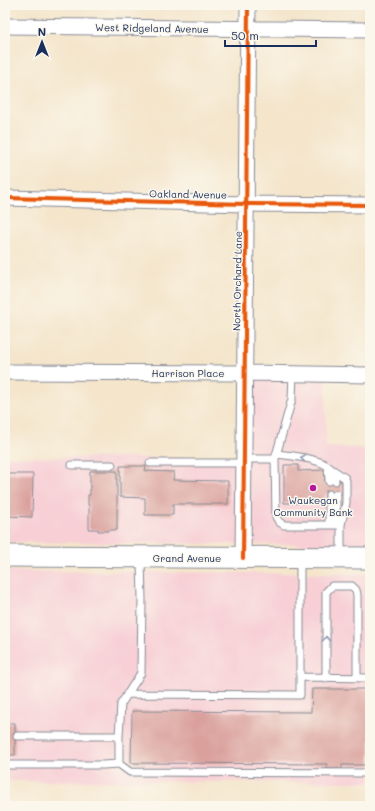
<svg xmlns="http://www.w3.org/2000/svg" width="375" height="811" font-family="Mali,sans-serif">
	<style>
		.built { fill: #f7cfd5 }
		.building { fill: #daa09c }
		.lines { fill: none; stroke-linecap: round; stroke-linejoin: round }
		.lane-casing { stroke: #888a94; stroke-width: 9 }
		.street-casing { stroke: #888a94; stroke-width: 17 }
		.secondary-casing { stroke: #888a94; stroke-width: 23 }
		.lane { stroke: #fff; stroke-width: 7 }
		.street { stroke: #fff; stroke-width: 15 }
		.secondary { stroke: #fff; stroke-width: 21 }
		.cycleway-casing { stroke: #fbf7ec; stroke-width: 6 }
		.cycleway { stroke: #e8590c; stroke-width: 4 }
		.oneway { stroke: #8d97ae }
		.poi-dot { fill: #b5179e; stroke: #fbf7ec; stroke-width: 1.5 }
		.labels { text-anchor: middle; stroke-width: 3; stroke-linejoin: round; paint-order: stroke }
		.street-label { font-size: 10px; fill: #1b2f5e; stroke: #fbf7ec }
		.poi-label { font-size: 10px; fill: #1b2f5e; stroke: #fbf7ec }
	</style>
	<rect width="100%" height="100%" fill="#fbf7ec"/>
	<filter id="ink" filterUnits="userSpaceOnUse"><feTurbulence type="fractalNoise" baseFrequency=".025" numOctaves="2"/><feDisplacementMap in="SourceGraphic" scale="8" xChannelSelector="R" yChannelSelector="G"/><feConvolveMatrix kernelMatrix="1 2 1 2 8 2 1 2 1" color-interpolation-filters="sRGB"/></filter>
	<filter id="wash" filterUnits="userSpaceOnUse"><feTurbulence type="fractalNoise" baseFrequency=".012" numOctaves="4" result="noise"/><feDisplacementMap in="SourceGraphic" scale="16" xChannelSelector="R" yChannelSelector="G"/><feGaussianBlur stdDeviation="0.9" result="paint"/><feColorMatrix in="noise" values="0 0 0 0 0 0 0 0 0 0 0 0 0 0 0 0 0 1.4 0 .05"/><feComposite in="paint" operator="in"/></filter>
	<g filter="url(#wash)">
		<rect width="100%" height="100%" fill="#f4e5cb"/>
		<path class="built" d="M242,375H326V447L370,448V545L5,542V457L240,458Z
			M5,571L370,574V782L5,781Z"/>
		<g id="blocks">
			<path class="building" d="M284,465H298V471L325,470V481H342V494H325V503H284Z
				M120,466H146L145,471L174,472L173,480L228,481V504H173V515H145V498L120,497Z
				M90,471H117V530H108V531H98V529H89V505H88V495H90Z
				M5,474H33L32,517L5,516Z
				M312,689H370V765H342V769H327V764L131,763L132,711L311,712Z
				M5,723H15V755H5Z"/>
		</g>
	</g>
	<g filter="url(#ink)">
		<use href="#blocks" fill-opacity="0" stroke="#888a94" stroke-width="1"/>
		<g class="lines">
			<defs>
				<path id="lane" d="M293,374L292,399L275,459L276,517L279,522L284,525H341
					M276,454C291,456 324,458 333,471C335,474 335,477 335,481
					M244,459H275
					M150,463H244
					M72,465H112
					M328,467L329,481
					M333,470L345,478L346,481V503L341,525V556
					M336,494V525
					M329,525V494
					M301,677L370,678
					M326,678V592L332,586H352L356,590L357,595V678
					M127,694L300,695V560
					M17,736H119L121,704L141,673L142,599L141,559
					M119,736V764L130,772L370,773
					M8,765H103L119,764"/>
				<path id="street" d="M5,26L370,30
					M5,198L246,204L370,205
					M5,372L244,373L370,375
					M243,558L248,5"/>
				<path id="secondary" d="M5,556L370,558"/>
			</defs>
			<use href="#lane" class="lane-casing"/>
			<use href="#street" class="street-casing"/>
			<use href="#secondary" class="secondary-casing"/>
			<use href="#lane" class="lane"/>
			<use href="#street" class="street"/>
			<use href="#secondary" class="secondary"/>
			<defs>
				<path id="cycleway" d="M5,198L246,204L370,205
					M243,558L248,5"/>
			</defs>
			<use href="#cycleway" class="cycleway-casing"/>
			<use href="#cycleway" class="cycleway"/>
		</g>
		<defs><path id="oneway-chevron" d="M-2-3.5L2.5 0L-2 3.5" fill="none" stroke-width="1.6" stroke-linecap="round" stroke-linejoin="round"/></defs>
		<g class="oneway">
			<use href="#oneway-chevron" transform="translate(303 458) rotate(-170)"/>
			<use href="#oneway-chevron" transform="translate(326 639) rotate(-90)"/>
		</g>
	</g>
	<circle class="poi-dot" cx="313" cy="488" r="4"/>
	<g class="labels">
		<g class="street-label">
			<text transform="translate(152 28) rotate(1)" y="4">West Ridgeland Avenue</text>
			<text transform="translate(188 194) rotate(1)" y="4">Oakland Avenue</text>
			<text transform="translate(237 281) rotate(-89)" y="4">North Orchard Lane</text>
			<text x="188" y="377">Harrison Place</text>
			<text x="187" y="562">Grand Avenue</text>
		</g>
		<g class="poi-label">
			<text x="313" y="504">Waukegan<tspan x="313" dy="12">Community Bank</tspan></text>
		</g>
	</g>
	<rect width="375" height="811" fill="none" stroke="#fbf7ec" stroke-width="20"/>
	<g transform="translate(42 42)" stroke="#fbf7ec" stroke-width="3" paint-order="stroke">
	<path d="M0-3L7 15L0 10L-7 15Z" fill="#1b2f5e"/>
	<text y="-6" font-size="11" font-weight="bold" text-anchor="middle" fill="#1b2f5e">N</text>
	</g>
	<path d="M225 40v6h91v-6" fill="none" stroke="#1b2f5e" stroke-width="2"/>
	<text x="231" y="40" font-size="12" fill="#1b2f5e" stroke="#fbf7ec" stroke-width="3" paint-order="stroke">50 m</text>
</svg>
